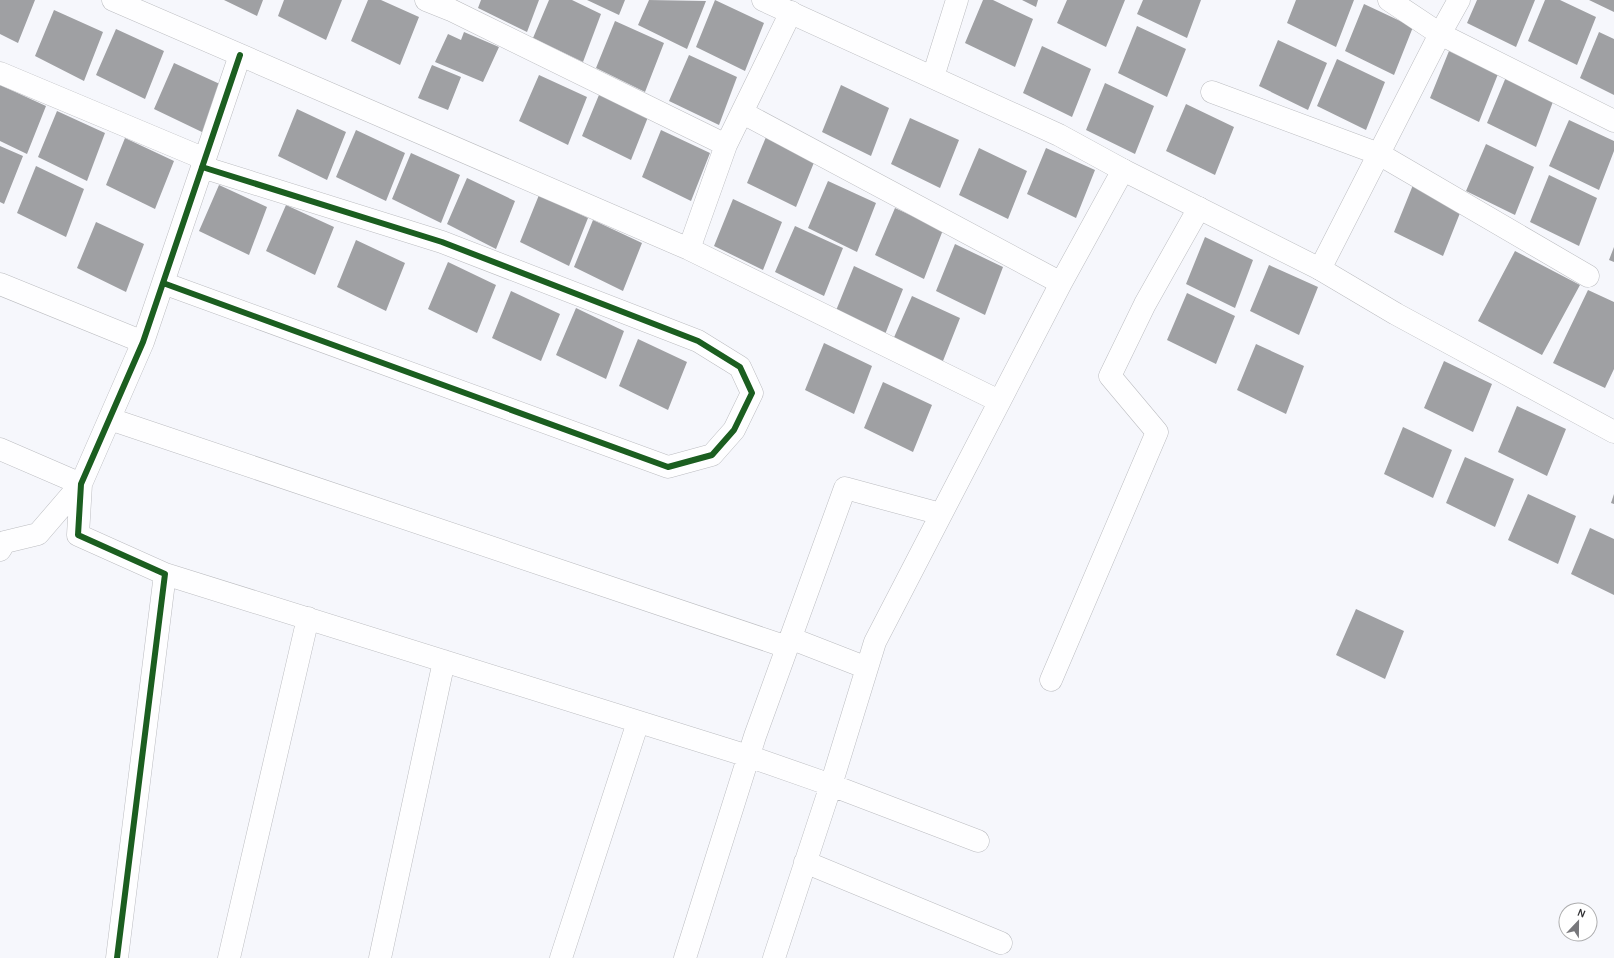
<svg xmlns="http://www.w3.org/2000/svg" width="1614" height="958" font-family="Karla,sans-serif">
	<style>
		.building { fill: #9fa0a3 }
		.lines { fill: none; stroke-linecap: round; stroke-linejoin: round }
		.minor-casing { stroke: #bcbdc1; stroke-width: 23 }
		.tertiary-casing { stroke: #bcbdc1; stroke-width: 23 }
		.minor { stroke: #fefeff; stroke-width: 22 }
		.tertiary { stroke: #fefeff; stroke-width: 22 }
		.cycleway-casing { stroke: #fff; stroke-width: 8 }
		.cycleway { stroke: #1b5e20; stroke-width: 6 }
	</style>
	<rect width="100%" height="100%" fill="#f6f7fc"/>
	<path class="building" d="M0,0H35L18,43L0,34Z
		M224,0H263L257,16Z
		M284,0H342L326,40L278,16Z
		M368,0H381L419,17L400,65L351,41Z
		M481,0H539L527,32L478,8Z
		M549,0H572L601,14L583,62L533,38Z
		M587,0H625L619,15Z
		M649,0L706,1L687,49L638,25Z
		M715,0L764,23L745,71L696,47Z
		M983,0H993L1033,19L1015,67L965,43Z
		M1022,0H1038L1036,7Z
		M1067,0H1125L1106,47L1057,23Z
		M1143,0H1201L1187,38L1137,14Z
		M1296,0H1354L1336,47L1287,23Z
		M1477,0H1535L1516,47L1467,23Z
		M1545,0H1560L1596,17L1577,65L1528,41Z
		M1589,0H1614V12Z
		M1364,4L1413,27L1394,75L1345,51Z
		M54,10L103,32L84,81L35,56Z
		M615,21L664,43L645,92L596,68Z
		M1137,26L1186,49L1167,97L1118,73Z
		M116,29L164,51L145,99L96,75Z
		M464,32L499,47L483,82L435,62L448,34L461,40Z
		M1599,32L1614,39V95L1580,78Z
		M1278,40L1327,63L1308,110L1259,86Z
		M1042,46L1091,69L1072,117L1023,93Z
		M1449,51L1498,74L1479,122L1430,98Z
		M689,55L737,77L719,125L669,101Z
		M1337,59L1385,82L1366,130L1317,106Z
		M174,63L222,85L204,133L154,109Z
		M432,65L461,77L448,110L418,98Z
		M539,75L587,97L568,145L519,121Z
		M1506,77L1554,99L1536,147L1487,123Z
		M1105,83L1154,106L1135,154L1086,130Z
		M0,85L46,106L27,154L0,141Z
		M841,85L889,108L871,156L822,132Z
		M601,90L650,112L631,160L582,136Z
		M1186,104L1234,127L1215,175L1166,151Z
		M297,109L346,132L327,180L278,156Z
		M57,111L105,133L87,181L38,157Z
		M910,118L959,140L940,188L891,164Z
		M1569,120L1614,141V151L1599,190L1549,166Z
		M356,130L405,153L386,201L336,177Z
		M661,130L710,153L691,201L642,177Z
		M766,137L815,160L796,207L747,183Z
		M125,138L174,161L155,209L106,185Z
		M1486,144L1534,167L1515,215L1466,191Z
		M0,146L23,156L4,204L0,202Z
		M979,148L1027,171L1008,219L959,195Z
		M1046,148L1095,170L1076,218L1027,194Z
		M411,153L460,175L441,223L392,199Z
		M36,166L84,189L66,237L17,213Z
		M1549,175L1597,198L1579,246L1530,222Z
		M467,178L515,201L496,249L447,224Z
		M828,181L876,203L857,252L808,228Z
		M219,185L267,207L249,255L199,231Z
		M1413,185L1462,208L1443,256L1394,232Z
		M539,195L588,218L569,266L520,242Z
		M733,199L782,222L763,270L714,246Z
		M286,205L334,227L315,275L266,251Z
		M895,208L943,230L924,279L875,255Z
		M593,220L642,243L623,291L574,267Z
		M96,222L144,244L126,292L77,268Z
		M795,226L843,248L824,296L775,272Z
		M1205,237L1253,260L1235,308L1186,284Z
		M356,240L405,263L386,311L337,287Z
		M955,244L1003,267L985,315L936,291Z
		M1614,247V262L1609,260Z
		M1515,251L1580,285L1542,355L1478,321Z
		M448,262L496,285L477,333L428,309Z
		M1269,265L1318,287L1299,335L1250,311Z
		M854,266L903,289L884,337L835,313Z
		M1588,290L1614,302V369L1605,388L1553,363Z
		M511,291L560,314L541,361L492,338Z
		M1187,293L1235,316L1216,364L1167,340Z
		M912,296L960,318L941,366L892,342Z
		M576,308L624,331L606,379L556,355Z
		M638,339L687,362L668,410L619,386Z
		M824,343L872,366L854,414L805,390Z
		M1256,344L1304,366L1286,414L1237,390Z
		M1444,361L1492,384L1473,432L1424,408Z
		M883,382L932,405L913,452L864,428Z
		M1517,406L1566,429L1547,476L1498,452Z
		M1403,427L1452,450L1433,498L1384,474Z
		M1465,457L1514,479L1495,527L1446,503Z
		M1528,494L1576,516L1558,564L1508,540Z
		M1614,494V504L1611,503Z
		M1590,528L1614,539V595L1571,574Z
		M1356,609L1404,631L1385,679L1336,655Z"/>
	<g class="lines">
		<defs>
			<path id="minor" d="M113,0L689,249L726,145
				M426,0L451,10L726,145L791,12
				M1389,0L1440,34L1614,121
				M0,73L205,159
				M933,77L957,0
				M1212,92L1379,154L1588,276
				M743,113L1061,283
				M689,249L999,401
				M1320,269L1440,34L1459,0
				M163,283L668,467L712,455L734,430L752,393L740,367L698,341L442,242L202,167
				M0,284L143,342
				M110,419L787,647
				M0,449L81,484L38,534L5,542L0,550
				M165,574L748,756L831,785L978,841
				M790,638L867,668
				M1051,680L1157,432L1110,376L1145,304L1199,208
				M805,862L1001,943
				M117,958L165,574L78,535L81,484L143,342L240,55
				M229,958L308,618
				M380,958L444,661
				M561,958L638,722
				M685,958L755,736L845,488L941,514
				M774,958L831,785L875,642L1061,283L1123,170"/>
			<path id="tertiary" d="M763,0L1059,135L1123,170L1320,269L1396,314L1614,432"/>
		</defs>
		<use href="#minor" class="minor-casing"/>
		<use href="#tertiary" class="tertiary-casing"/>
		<use href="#minor" class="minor"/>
		<use href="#tertiary" class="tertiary"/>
		<defs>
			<path id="cycleway" d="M163,283L668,467L712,455L734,430L752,393L740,367L698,341L442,242L202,167
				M117,958L165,574L78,535L81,484L143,342L240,55"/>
		</defs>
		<use href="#cycleway" class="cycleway-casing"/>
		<use href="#cycleway" class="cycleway"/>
	</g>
	<g transform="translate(1578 922) rotate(22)"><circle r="19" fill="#ffffff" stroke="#adadae"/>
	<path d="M0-3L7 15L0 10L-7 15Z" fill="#77777b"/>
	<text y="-6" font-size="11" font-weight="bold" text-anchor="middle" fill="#323235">N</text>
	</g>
</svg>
